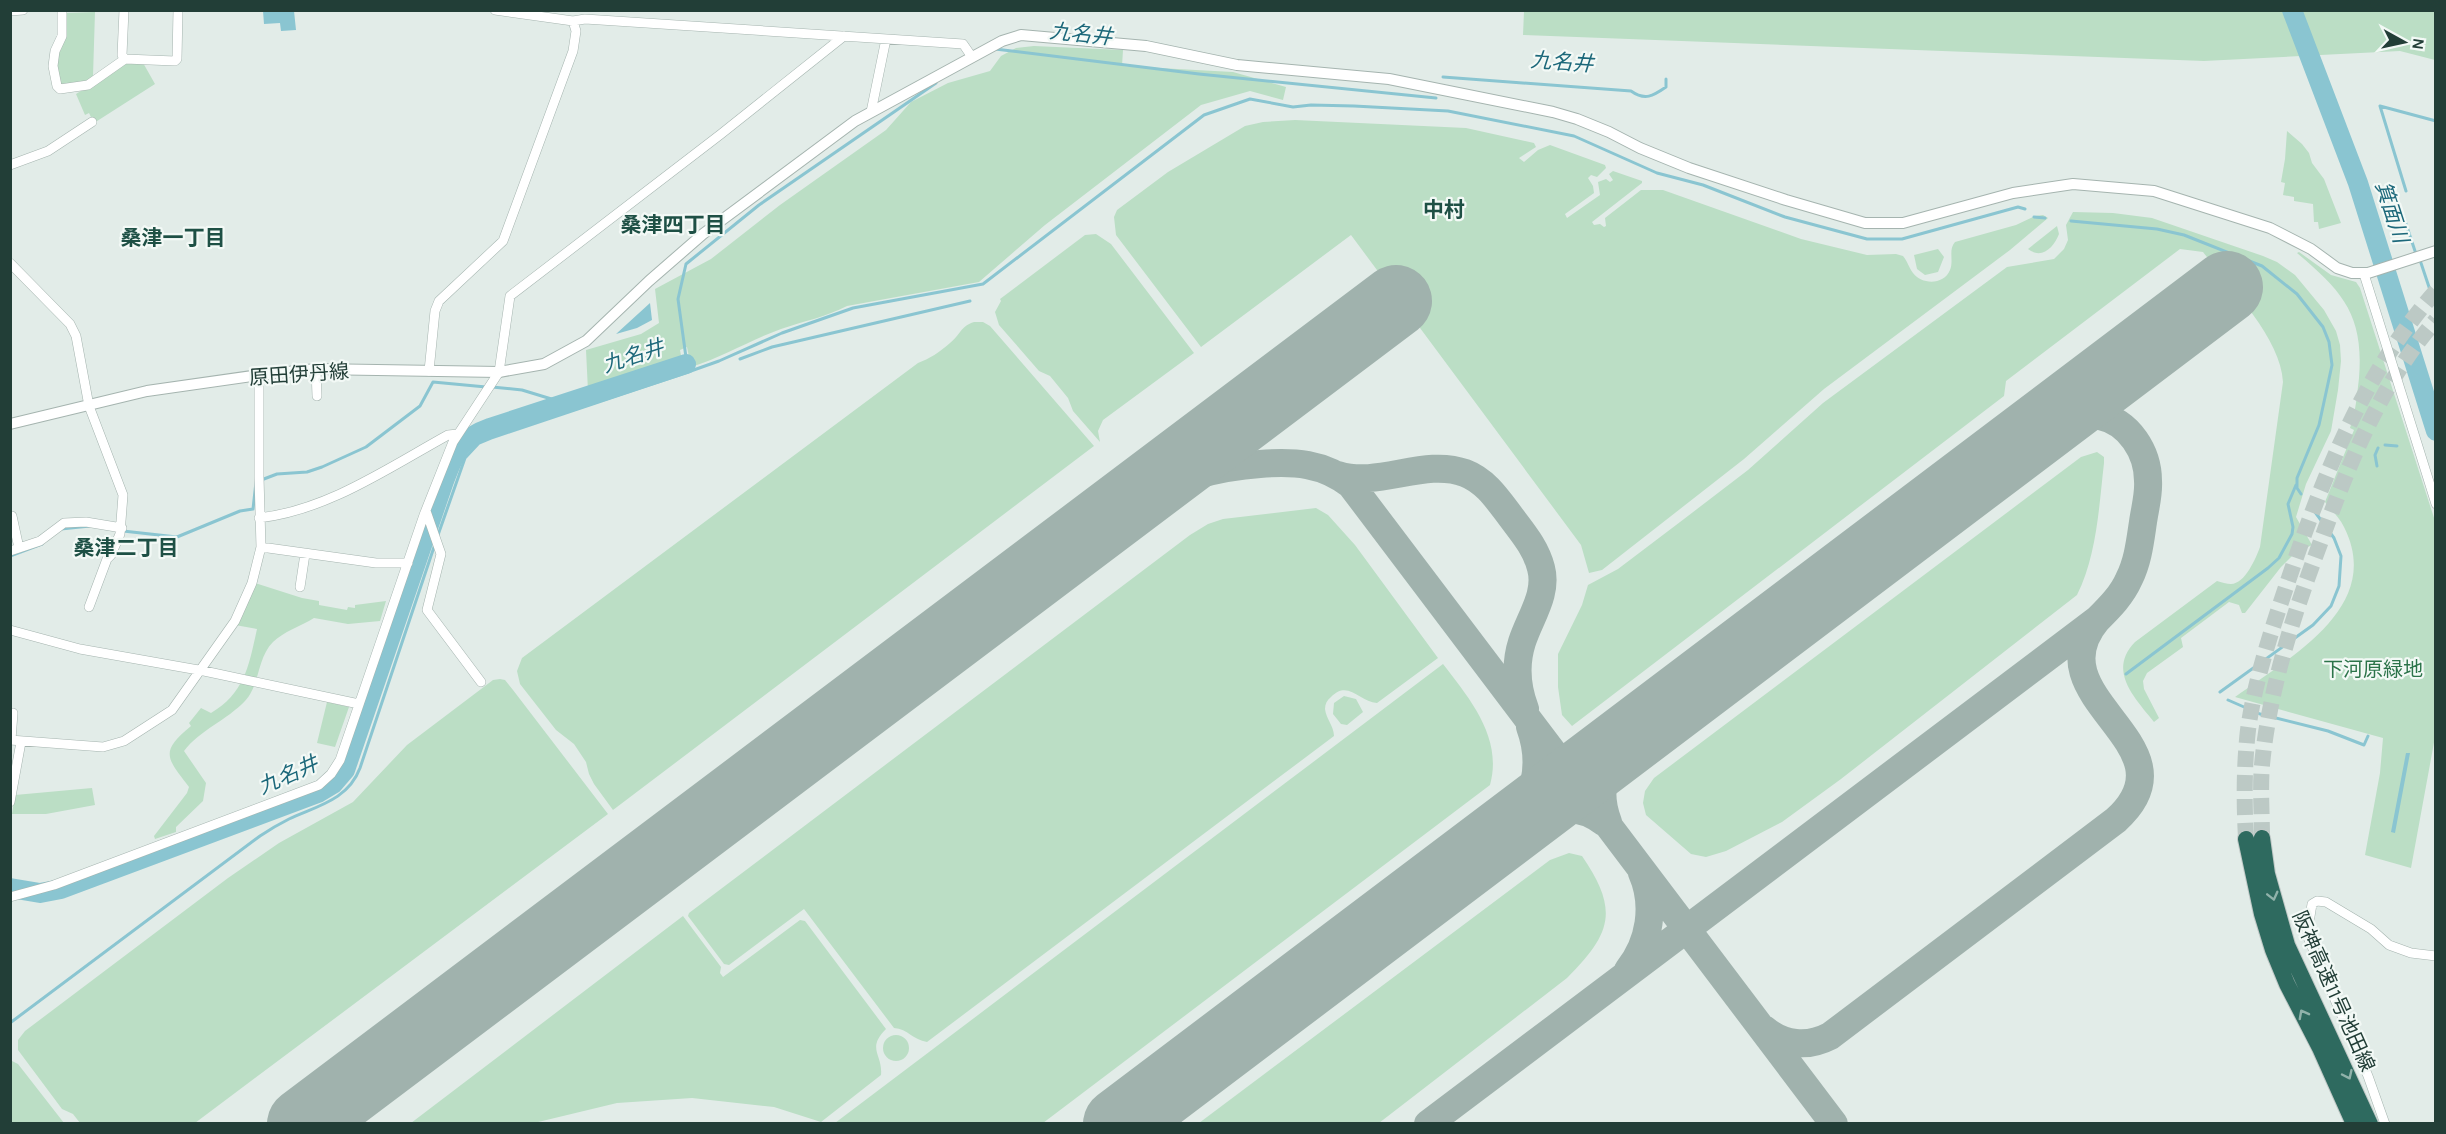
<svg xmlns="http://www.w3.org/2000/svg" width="2446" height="1134" font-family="Karla,'Noto Sans JP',sans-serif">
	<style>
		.green { fill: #bbdec5 }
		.water { fill: #8ac5d1 }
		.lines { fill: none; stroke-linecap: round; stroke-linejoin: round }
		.stream { stroke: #8ac5d1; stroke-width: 3 }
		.river { stroke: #8ac5d1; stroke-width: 20 }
		.taxiway { stroke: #a0b2ad; stroke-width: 28 }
		.runway { stroke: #a0b2ad; stroke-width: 72 }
		.motorway-tunnel { stroke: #bcc9c5; stroke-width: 16; stroke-dasharray: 16 8; stroke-linecap: butt }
		.minor-casing { stroke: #a5b4af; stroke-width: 10 }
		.tertiary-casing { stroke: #a5b4af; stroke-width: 12 }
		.motorway-casing { stroke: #c1c9c7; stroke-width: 18 }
		.minor { stroke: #fff; stroke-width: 9 }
		.tertiary { stroke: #fff; stroke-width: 10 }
		.motorway { stroke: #2e6a5f; stroke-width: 16 }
		.oneway { stroke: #90b2aa }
		.labels { text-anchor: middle; stroke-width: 4.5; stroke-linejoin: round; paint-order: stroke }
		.street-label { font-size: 20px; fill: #223e37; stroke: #f3f9f6 }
		.park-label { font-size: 20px; fill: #2c744a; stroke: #f3f9f6 }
		.water-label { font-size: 21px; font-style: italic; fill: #1c687a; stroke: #f3f9f6 }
		.neighbourhood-label { font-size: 21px; font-weight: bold; fill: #1e5045; stroke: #f3f9f6 }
	</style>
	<rect width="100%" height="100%" fill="#e2ece8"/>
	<path class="green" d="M1524,11H2435V60L2400,51L2204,61L1523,35Z
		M95,12L93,76L85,83L58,84L55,68L65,13Z
		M1034,46L1123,50L1122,66L1233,72L1286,87L1283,100L1250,91L1201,105L1045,225L979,282L847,306C826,317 804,321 781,329C750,340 723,357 691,367L687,347L680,350L682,361L632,375L588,391L586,350L641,334L659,323L655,289L711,259L780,205L886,130L911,102L948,83L990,71L1001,56L1016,48Z
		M130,61H142L155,84L94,123L89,113L85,115L76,94Z
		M1295,120L1466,128L1534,143L1536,147L1519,158L1524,162L1538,150L1550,145L1605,165L1606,168L1597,177L1591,175L1588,178L1593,186L1594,193L1565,214L1567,218L1600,195L1598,182L1606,179L1610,182L1613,180L1609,174L1613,171L1642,181V183L1592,222L1594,225L1600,224L1604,227L1606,226L1605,218L1641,190H1663L1801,239L1867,255L1896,254L1903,256C1908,262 1909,268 1913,273C1922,285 1944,285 1950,270C1954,260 1948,250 1955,242L2016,225L2035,216L2043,215L2048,218L2010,250L1824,389L1744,459L1602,570L1589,573L1581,545L1351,235L1201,347L1116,235L1114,217L1117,210L1168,172L1245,126L1263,122Z
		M2287,131L2302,144L2309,153L2312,163L2324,179L2341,223L2319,229L2318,222H2314L2313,204L2294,201V197L2283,195L2285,183L2281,182L2285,159Z
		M2073,212L2113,213L2152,218L2263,256L2277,262L2295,275L2324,310L2336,331L2340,345L2341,361L2338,390L2331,431L2306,484L2296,517L2312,545L2295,553L2281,567L2245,613H2242L2239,605L2229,602L2181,638L2183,647L2147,673L2143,681L2144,689L2159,718L2154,722C2135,698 2107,671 2135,642L2217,581C2221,582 2227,584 2231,584C2245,584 2256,558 2260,547L2283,382C2281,338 2230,287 2203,252L2180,249L2006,381L2004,396L1572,726L1562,715L1558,687V654L1582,605L1588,585L1618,569L1684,519L1748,470L1823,403L2007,267L2054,259L2064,249L2068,240L2066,225Z
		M2057,226L2059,234C2054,247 2042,260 2028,249Z
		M1096,234L1111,244L1194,353L1103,420L1098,431L1100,442L1073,411L1068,398L1050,376L1039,371L999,325L995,312L1001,301L1000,299L1085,235Z
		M1938,249L1944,257L1938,272L1925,275L1917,269L1914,255Z
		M2299,252L2331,275L2356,282L2360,288L2435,521V737L2411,868L2365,855L2380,773L2383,738L2235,697C2288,658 2385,608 2344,527C2340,518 2331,510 2325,502L2354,430L2350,428C2356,411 2357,395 2359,378C2364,315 2343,292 2297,253Z
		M974,322H983L990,326L1094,446L613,810L594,784L589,774L586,762L574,744L556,730L520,684L517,671L522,658L918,363C929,359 940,352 950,343C960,335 961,326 974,322Z
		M2097,452L2104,457V463C2099,506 2097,555 2077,595L1841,779L1782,822L1726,851L1706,857L1691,854L1646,815L1643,803L1645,791L1654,778L2081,457Z
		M1316,508L1328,515L1355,545L1438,658L1377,703C1360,702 1348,679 1331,697C1327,700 1325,704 1325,709C1326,719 1334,726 1334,736L927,1042C913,1040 908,1029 894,1028L804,909L729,965L724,964L688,916L689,913L1190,535L1208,524L1223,519Z
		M255,583L302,598L319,601V605L347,610L348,607L355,608V605L386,601L380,621L348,624L314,618C301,626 283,632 273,642C257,658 260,685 245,701C227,720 200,730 184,751L206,783L203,801L176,827V832L155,839L154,836L187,793L189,787C167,758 159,752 191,726L189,723L201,708L211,713C245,693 249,665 257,629L235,625Z
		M1443,664C1470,699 1503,738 1490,785L1043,1123H835Z
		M500,679L505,680L513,690L608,814L195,1123H80L73,1114L62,1109L18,1050V1040L25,1031L228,878L279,843L353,802L407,745L493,680Z
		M1344,696L1356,699L1363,712L1347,725L1341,724L1333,714L1334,703Z
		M327,702L349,707L335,747L317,743Z
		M92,788L95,805L46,814H12L15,795Z
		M1569,853L1582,856C1619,910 1612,933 1567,978L1379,1123H1199L1550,860Z
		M683,916L721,967L720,973L723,977L800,920L805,921L886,1029C866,1049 883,1054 881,1075L821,1122L774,1107L692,1098L617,1103L534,1123H411Z
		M883 1048a13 13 0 1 1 26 0a13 13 0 1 1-26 0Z
		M10,1060L18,1064L64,1123H11Z"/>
	<path class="water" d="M263,11H294L296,30L281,31L280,23L264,24Z
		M650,303L652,320L637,328L616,334Z
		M2406,753H2410L2395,833L2391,832Z"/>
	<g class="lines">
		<path class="stream" d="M995,49L1199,74L1436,98
			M1443,77L1631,91C1645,101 1653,96 1666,87V79
			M936,83L759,205L686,264L678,299L688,372L719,361L782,333L853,308L983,284L1204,115L1250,99L1293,107L1311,105L1354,106L1448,111L1574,136L1657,173L1703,185L1785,217L1867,239H1902L2018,207L2025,209
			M2406,191L2380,106L2436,121
			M2403,215L2415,251
			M2034,217L2045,218
			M2071,221L2157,229L2184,235L2262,266L2297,294L2323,327L2329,342L2332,365L2319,425L2297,478V488L2301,494
			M2421,263L2436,308
			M740,359L772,347L970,301
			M492,387L522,390L558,401L608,385L611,387
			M2385,445L2397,446
			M2377,466L2375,455L2378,448
			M61,529L90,526
			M123,531L177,537L240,511L253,509L256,482L277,474L307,472L322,467L366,447L420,406L433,382L486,387
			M438,535L465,458L479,443L491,438L688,372
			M10,556L42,544
			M2126,674L2268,568L2279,558L2292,534L2293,527L2288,504L2296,485
			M2220,692L2313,625L2331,606L2339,586L2341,556L2334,538L2315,512
			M2228,700L2260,714L2328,731L2364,745L2368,736
			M10,1023L260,836C269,830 279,824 289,819C317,806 348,800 360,768L435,544"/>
		<path class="river" d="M2292,10L2358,183L2436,431
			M10,888L40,893L61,889L318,793L333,784L345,770L444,481C455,452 459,439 490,428L686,364"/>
		<path class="taxiway" d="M1338,475C1379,488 1424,458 1465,473C1486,481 1498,500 1511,517C1523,533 1536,548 1541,568C1548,594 1530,617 1522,642C1515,664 1517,688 1525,709
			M1109,516C1155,485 1204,468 1260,464C1293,461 1324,463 1351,485L1834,1124
			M1523,819C1548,804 1581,804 1605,823
			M1608,822C1596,791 1604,763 1627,741
			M1506,832C1535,804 1544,765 1530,727
			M1628,970C1650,943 1656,905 1642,873
			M1764,1029C1783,1045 1807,1048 1830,1036L2116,820C2200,744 2031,699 2097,620
			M1428,1124L2098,619C2110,607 2122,595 2129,579C2138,561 2140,542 2143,522C2145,508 2149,494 2148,481C2148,452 2129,422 2100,416C2079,411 2062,415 2044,426"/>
		<path class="runway" d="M303,1124L1396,301
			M1119,1124L2227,287"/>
		<path class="motorway-tunnel" d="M2262,838C2262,814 2260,789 2262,765C2269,689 2294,613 2321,541C2349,463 2381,383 2436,320
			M2246,839C2244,802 2244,766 2248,730C2255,679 2272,629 2288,581C2323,477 2363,373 2436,291"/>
		<defs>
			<path id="minor" d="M62,10V36L55,51L53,66L57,86L60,89L88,85L125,59
				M124,10L122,55L125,59L175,61L177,59L178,10
				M495,10L573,21L585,19L963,44L972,57
				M10,11L23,10
				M871,112L886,39
				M10,165L48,151L92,122
				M10,263L70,324L76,336L89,406L123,495L120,534L111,555L107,559L89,607
				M2364,274L2436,504
				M316,369L317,396
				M429,371L435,311L439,301L503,241L573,51L576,31L573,21
				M426,511L441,554L427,610L481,682
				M12,516L19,548
				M259,518C328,510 388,468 448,435L458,434
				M261,547L376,563H408
				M10,551L40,541L64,523L86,522L122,528
				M300,587L305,554
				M10,630L80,649L204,671L359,704
				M10,740L103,747L124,741L172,710L235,621L252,583L261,547L259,477V375
				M11,740L13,713
				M10,802L21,742
				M10,897L54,885L319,785L331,774L340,760L424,515L453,442L499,372L510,296L721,134L844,36
				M2385,1124L2368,1076L2307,935L2312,904L2317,901L2326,902L2371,929L2389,945L2411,953L2436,956"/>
			<path id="tertiary" d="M10,424L147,391L259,375L316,369L499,372L544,364L586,341L649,281L703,234L855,121L1002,41L1021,35L1146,46L1237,65L1389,79L1553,112L1577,119L1609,132L1640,148L1689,168L1786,200L1865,223H1903L2013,193L2073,184L2154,191L2270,228L2311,249L2337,268L2352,273H2368L2436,251"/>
			<path id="motorway" d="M2262,838L2267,874L2287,945L2370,1124
				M2246,839L2262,914L2273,950L2287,984L2320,1048L2354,1124"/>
		</defs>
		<use href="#minor" class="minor-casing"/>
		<use href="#tertiary" class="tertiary-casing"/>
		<use href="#motorway" class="motorway-casing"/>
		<use href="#minor" class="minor"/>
		<use href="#tertiary" class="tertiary"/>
		<use href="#motorway" class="motorway"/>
	</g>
	<defs><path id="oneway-chevron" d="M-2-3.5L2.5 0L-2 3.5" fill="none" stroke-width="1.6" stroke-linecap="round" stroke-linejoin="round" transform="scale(1.5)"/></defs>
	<g class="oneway">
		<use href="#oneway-chevron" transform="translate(2273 896) rotate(76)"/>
		<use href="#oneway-chevron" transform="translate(2303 1014) rotate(-118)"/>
		<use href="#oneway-chevron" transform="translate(2348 1075) rotate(65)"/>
	</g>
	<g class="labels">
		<g class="street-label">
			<text transform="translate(299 374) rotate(-4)" y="7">原田伊丹線</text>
			<text transform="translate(2334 991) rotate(66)" y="7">阪神高速11号池田線</text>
		</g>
		<g class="park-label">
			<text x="2373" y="676">下河原緑地</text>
		</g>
		<g class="water-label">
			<text transform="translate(1081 34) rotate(6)" y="7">九名井</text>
			<text transform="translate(1562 62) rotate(4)" y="7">九名井</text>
			<text transform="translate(2392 212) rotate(72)" y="7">箕面川</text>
			<text transform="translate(633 356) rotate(-18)" y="7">九名井</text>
			<text transform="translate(288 775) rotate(-24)" y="7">九名井</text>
		</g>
		<g class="neighbourhood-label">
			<text x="1444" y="217">中村</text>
			<text x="673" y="232">桑津四丁目</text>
			<text x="173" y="245">桑津一丁目</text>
			<text x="126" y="555">桑津二丁目</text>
		</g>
	</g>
	<rect width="2446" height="1134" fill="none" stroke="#223e37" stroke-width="24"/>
	<g transform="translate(2404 42) rotate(98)" stroke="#f3f9f6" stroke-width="4.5" paint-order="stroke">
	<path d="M0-4.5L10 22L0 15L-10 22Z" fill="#223e37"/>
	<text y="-9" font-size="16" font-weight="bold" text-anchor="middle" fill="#223e37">N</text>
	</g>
</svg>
